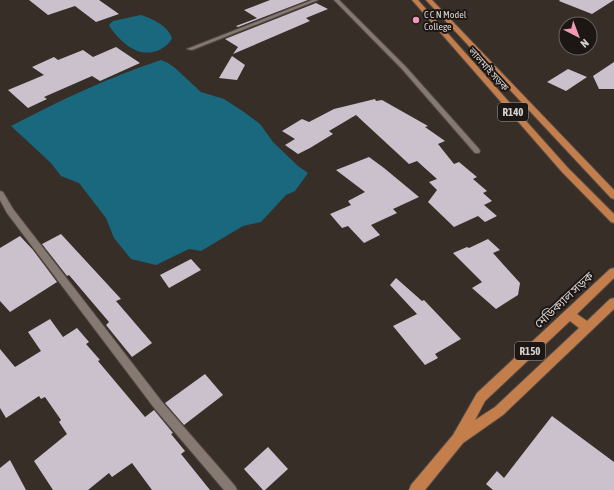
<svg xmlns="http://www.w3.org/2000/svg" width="614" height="490" font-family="'Asap Condensed','Noto Sans Bengali',sans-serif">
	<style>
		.water { fill: #19687e }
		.building { fill: #cac1cc }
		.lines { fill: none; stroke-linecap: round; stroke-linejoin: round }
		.minor-casing { stroke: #534a46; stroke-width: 2 }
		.primary-casing { stroke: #534a46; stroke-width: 2 }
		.minor { fill: #857972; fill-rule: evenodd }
		.primary { fill: #c37e4c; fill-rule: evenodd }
		.poi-dot { fill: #f09ab5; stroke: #1c1715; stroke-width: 1.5 }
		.labels { text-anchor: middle; stroke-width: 4; stroke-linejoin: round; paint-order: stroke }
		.far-poi-label { font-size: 10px; fill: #d7d0cd; stroke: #1c1715; text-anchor: start }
		.far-street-label { font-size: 10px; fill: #d7d0cd; stroke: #1c1715 }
		.shield { fill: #1c1715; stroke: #9f9896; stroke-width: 1 }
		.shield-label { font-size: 11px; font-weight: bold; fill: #d7d0cd }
		.street-label { font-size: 12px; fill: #d7d0cd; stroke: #1c1715 }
	</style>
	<rect width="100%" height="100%" fill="#382e28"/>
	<path class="water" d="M141,15C153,19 168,26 172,38C170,43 166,46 161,49C140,60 122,44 110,27L109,25L113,21Z
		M161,60L168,63L175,68L201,92L224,99L244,112L260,124L273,142L298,166L308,173L295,191L286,195L261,222L243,226L201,251L189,249L156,265L131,259L114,238L106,218L79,183L61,176L51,163L11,126C59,101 109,77 161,60Z"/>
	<path class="building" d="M29,0H99L119,14L96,22L75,6L48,15Z
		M270,0H308L238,27L236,26L257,18L244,10Z
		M560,0H614L592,14L559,1Z
		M316,3L328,9L306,18L310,21L233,54L238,47L225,39Z
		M116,47L140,63L100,81L92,76L44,97L47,99L28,108L8,90L44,75L32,67L54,57L58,60L83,50L93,57Z
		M232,56L245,65L237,80L219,78Z
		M614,62V89H599L593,76Z
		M568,69L587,77L566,91L547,82Z
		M375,99L376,101L382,100L428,126L425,127L445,141L438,144L454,164L459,162L477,177L473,179L487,191L483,193L492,201L484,205L497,216L485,222L478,216L454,227L428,202L437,190L429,182L437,179L417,161L409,164L356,115L329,131L333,134L310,148L298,154L285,145L295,139L282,131L302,119L309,122L334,109Z
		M369,157L384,168L419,197L393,209L397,213L371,225L380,235L364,243L348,226L342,228L330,214L351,205L348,201L365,192L336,170Z
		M61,234L121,299L116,301L152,343L132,357L106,325L109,322L69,275L67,276L42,244Z
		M20,236L33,250L57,282L10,312L0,301V248Z
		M488,239L500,250L493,253L520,283L518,295L496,309L472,288L482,282L453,253L467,247L469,248Z
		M191,259L201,270L169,288L160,275Z
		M396,278L422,301L424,300L461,339L435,354L438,358L425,365L393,326L417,314L390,285Z
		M50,319L63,337L77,328L89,342L86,344L100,360L98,361L145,417L154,410L173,433L171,434L185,451L181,454L210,490H152L132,463L112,477L109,473L88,490H53L34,461L67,434L59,422L61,420L45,397L41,399L39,396L6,418L0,408V349L15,367L41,351L28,332Z
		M205,374L223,395L184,425L165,403Z
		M552,416L614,462V490H493L486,484L497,471L504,478Z
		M268,447L288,469L265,490H263L244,469Z
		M10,460L26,490H0V468Z"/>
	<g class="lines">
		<defs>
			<path id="minor" d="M312,0H318L192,50L187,49Z
				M334,0H339L406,67L479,149L480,151L479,153H475L402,69Z
				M0,191L3,192L13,209L163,403L235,486L237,490H224L155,409L7,213L0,200Z"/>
			<path id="primary" d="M412,0H418L568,168L614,214V223L611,222L562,172Z
				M426,0H432L614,190V199L611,198Z
				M614,268V278L577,314L587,321L610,299L614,298V309L503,415L463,443L425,490H409L411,485L453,435L477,393L610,269ZM570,321L579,328L495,407L475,420L485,401Z"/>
		</defs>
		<use href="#minor" class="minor-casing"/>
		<use href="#primary" class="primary-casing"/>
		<use href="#minor" class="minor"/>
		<use href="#primary" class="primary"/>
	</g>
	<circle class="poi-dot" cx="416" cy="20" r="4"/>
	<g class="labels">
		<g class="far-poi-label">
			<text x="424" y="18">C C N Model<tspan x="424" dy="12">College</tspan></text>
		</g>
		<g class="far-street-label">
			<text transform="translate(489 69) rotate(48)" y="4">লালমাই সড়ক</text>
		</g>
		<g class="shield">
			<rect x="498" y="103" width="30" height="18" rx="3"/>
			<rect x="515" y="342" width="30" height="18" rx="3"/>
		</g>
		<g class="shield-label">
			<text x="513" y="116">R140</text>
			<text x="530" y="355">R150</text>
		</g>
		<g class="street-label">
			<text transform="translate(564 300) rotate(-43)" y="4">মেডিক্যাল সড়ক</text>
		</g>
	</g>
	<g transform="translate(578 36) rotate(138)"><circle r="19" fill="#1c1715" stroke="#67615f"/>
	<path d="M0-3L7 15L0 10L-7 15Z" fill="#f09ab5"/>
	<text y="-6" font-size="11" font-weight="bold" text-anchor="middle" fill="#d7d0cd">N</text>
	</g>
</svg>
